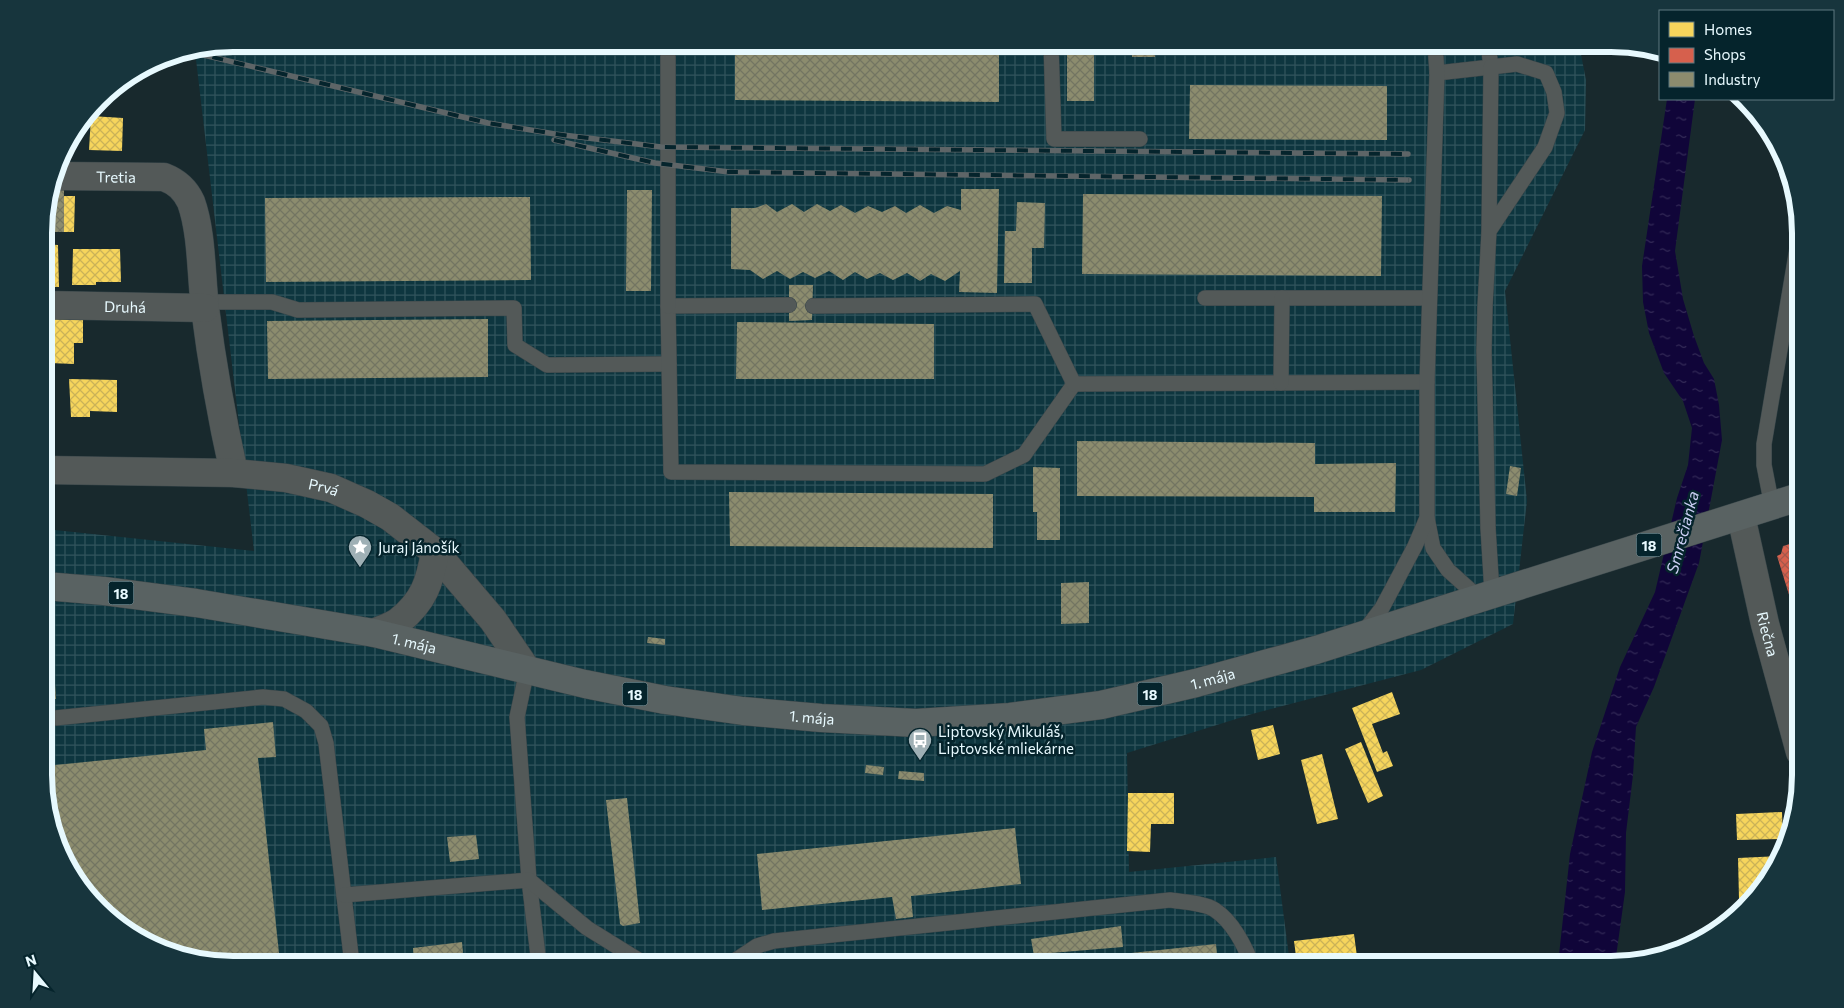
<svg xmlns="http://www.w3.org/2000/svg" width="1844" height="1008" font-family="Commissioner,sans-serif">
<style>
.industrial{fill:url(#industrial-grid)}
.water{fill:url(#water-ripples)}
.homes{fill:url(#homes-cross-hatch)}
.shops{fill:url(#shops-cross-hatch)}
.industry{fill:url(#industry-cross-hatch)}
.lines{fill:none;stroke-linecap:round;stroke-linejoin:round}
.service-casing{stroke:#374549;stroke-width:16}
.minor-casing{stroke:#374549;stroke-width:29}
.primary-casing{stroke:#374549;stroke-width:29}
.service{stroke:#535958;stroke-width:15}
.minor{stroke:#535958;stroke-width:28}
.primary{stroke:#596262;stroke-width:28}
.rail-casing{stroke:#5e6567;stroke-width:5.5}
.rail{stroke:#05242c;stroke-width:4;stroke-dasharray:11;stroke-linecap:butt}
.labels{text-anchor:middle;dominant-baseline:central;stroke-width:5;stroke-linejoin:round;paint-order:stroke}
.shield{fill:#05242c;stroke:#a3b9bf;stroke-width:1}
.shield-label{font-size:14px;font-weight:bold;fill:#e7f9fe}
.street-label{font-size:15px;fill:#e7f9fe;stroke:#05242c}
.poi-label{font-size:15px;fill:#e7f9fe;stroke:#05242c;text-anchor:start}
.water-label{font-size:16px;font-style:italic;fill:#cdd0f6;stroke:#05242c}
.rim{fill:none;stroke:#e7f9fe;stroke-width:6}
</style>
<defs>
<pattern id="industrial-grid" width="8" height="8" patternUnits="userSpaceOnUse" patternTransform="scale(1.25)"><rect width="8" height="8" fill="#0e363f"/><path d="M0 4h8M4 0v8" fill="none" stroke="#31545c"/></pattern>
<pattern id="water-ripples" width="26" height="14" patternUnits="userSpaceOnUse" patternTransform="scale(1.25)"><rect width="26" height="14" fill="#100539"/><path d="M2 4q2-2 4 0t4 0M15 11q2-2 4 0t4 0" fill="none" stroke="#332a57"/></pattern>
<pattern id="homes-cross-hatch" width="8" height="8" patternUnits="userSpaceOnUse" patternTransform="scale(1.25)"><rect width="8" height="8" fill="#f6d55c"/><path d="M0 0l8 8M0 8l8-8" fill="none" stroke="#cab258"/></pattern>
<pattern id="shops-cross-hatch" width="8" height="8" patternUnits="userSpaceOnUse" patternTransform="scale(1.25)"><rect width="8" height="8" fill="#d6604d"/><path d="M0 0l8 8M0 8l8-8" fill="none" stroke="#a3594d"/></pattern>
<pattern id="industry-cross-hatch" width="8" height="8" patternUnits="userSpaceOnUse" patternTransform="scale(1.25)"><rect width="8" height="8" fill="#8c8c6e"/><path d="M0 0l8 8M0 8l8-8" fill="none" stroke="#737562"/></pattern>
</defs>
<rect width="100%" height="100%" fill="#18292d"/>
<path class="industrial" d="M233 44H1579L1586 80 1585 130 1505 291 1527 501 1513 624 1421 670 1252 714 1127 753 1129 872 1276 857 1290 964H233L149 945 83 890 58 848 45 800V529L254 551 195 51Z"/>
<path class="water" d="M1667 99H1695L1675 251 1683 299 1694 336 1704 363 1714 379 1719 405 1722 440 1699 563 1654 687 1636 727 1633 775 1626 833 1625 892 1615 964H1558L1570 854 1592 752 1620 667 1655 592 1677 498 1688 465 1692 428 1683 401 1664 373 1649 333 1643 302 1642 266Z"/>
<g class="homes">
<path d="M91 116 123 118 122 151 89 150Z"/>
<path d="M64 196H75L74 232H64Z"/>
<path d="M44 244 58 245 59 287H44Z"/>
<path d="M73 249H120L121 282H96V285H72Z"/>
<path d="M50 318 83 319V343H74V364L49 363Z"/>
<path d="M69 379 117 380V412L90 411V417H71Z"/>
<path d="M1392 692 1400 714 1372 724 1383 753 1387 751 1393 766 1377 772 1352 708Z"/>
<path d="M1273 725 1280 754 1258 760 1251 730Z"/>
<path d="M1361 742 1383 796 1368 803 1345 749Z"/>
<path d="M1322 754 1338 819 1317 824 1301 760Z"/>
<path d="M1128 793H1174V824H1151L1150 852 1127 851Z"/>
<path d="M1782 812 1783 839 1737 840 1736 814Z"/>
<path d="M1781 856 1754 899H1739L1738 858Z"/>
<path d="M1354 934 1358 964H1297L1294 941Z"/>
</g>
<path class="shops" d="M1800 541V613L1795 614 1777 556 1781 554 1783 546Z"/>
<g class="industry">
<path d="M735 44H999V102L735 100Z"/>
<rect x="1067" y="44" width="27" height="57"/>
<path d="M1132 44H1156L1155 57H1132Z"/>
<rect x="1211" y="44" width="176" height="10"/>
<path d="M1190 85 1387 86V140L1189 139Z"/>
<path d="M961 189H999L997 293 959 292 960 271 945 281 931 274 920 281 907 273 893 280 880 273 867 279 855 272 843 280 829 271 815 278 803 272 790 279 777 271 763 279 750 270 731 269V208H755L766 204 777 212 792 204 804 212 817 204 830 211 841 205 855 213 868 206 882 212 895 206 906 213 920 205 934 213 947 206 961 210Z"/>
<path d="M52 190H64V232H53L54 209H47Z"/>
<path d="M627 190H652L651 291H626Z"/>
<path d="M1083 194 1382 196 1381 276 1082 274Z"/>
<path d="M530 197 531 280 266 282 265 198Z"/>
<path d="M1017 202 1045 203 1044 248H1032V283H1004L1005 231H1016Z"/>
<path d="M789 285H813L812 320 789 321Z"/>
<path d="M488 319V377L268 379 267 321Z"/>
<path d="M737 322 934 324V379H736Z"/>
<path d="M1077 441 1315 443V464L1396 463 1395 512H1314V497L1077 496Z"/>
<path d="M1510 466 1521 468 1517 496 1506 494Z"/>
<path d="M1033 467 1060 468V540H1037V512H1033Z"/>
<path d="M729 492 993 494V548L730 546Z"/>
<path d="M1089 582V623L1061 624V583Z"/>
<path d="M648 637 665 639V645L647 643Z"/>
<path d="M54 669 56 699H45V670Z"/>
<path d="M273 722 276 757 258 758 280 962 304 960V964H233L149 945 83 890 58 848 45 800V766L206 750 204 729Z"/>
<path d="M866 765 884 767 883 775 865 773Z"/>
<path d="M899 771 924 773V781L898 779Z"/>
<path d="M627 798 640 923 623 926 620 924 606 800Z"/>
<path d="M1015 828 1021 884 911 896 913 917 896 919 892 897 762 910 757 854Z"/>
<path d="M476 835 479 859 450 862 447 837Z"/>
<path d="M1121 926 1123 947 1039 954V956H1034L1031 939Z"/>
<path d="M462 942 464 964H414L413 948Z"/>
<path d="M1216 944 1218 964H1037V963Z"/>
</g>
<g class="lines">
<g class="service-casing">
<g id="service">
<path d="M1051 44 1054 139H1140"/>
<path d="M1437 73 1491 67 1488 44"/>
<path d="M1489 231 1545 147 1557 113 1554 92 1546 73 1517 64 1491 67 1489 231 1485 307 1484 351 1488 528 1492 593"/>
<path d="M1205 298H1429"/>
<path d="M204 302H272L298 310 514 308 515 345 547 365 669 364"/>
<path d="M789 305 668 306 671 472 985 474 1024 455 1074 384"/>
<path d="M668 306V44"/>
<path d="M813 306 1035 304 1074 384 1427 382"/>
<path d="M1281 383 1282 298"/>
<path d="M1772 506 1764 465V444L1799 237"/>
<path d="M1427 518 1433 548 1448 570 1479 598"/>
<path d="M1362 634 1382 608 1415 546 1427 518V382L1437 73 1435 44"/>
<path d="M527 670 517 717 529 880 539 964"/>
<path d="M45 719 263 697 284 699 306 711 321 726 326 743 352 964"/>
<path d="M344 895 529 880 587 928 645 964"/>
<path d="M730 964 757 946 774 941 1170 900C1183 902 1205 903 1215 910 1233 922 1244 945 1252 964"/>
</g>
</g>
<g class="minor-casing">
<g id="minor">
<path id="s1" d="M56 176 164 177C177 182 185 189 191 202 202 232 201 275 205 308 212 364 222 419 234 473"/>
<path id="s2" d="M44 305 205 308"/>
<path id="s3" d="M45 470 234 473 286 478 331 488 367 504 390 517 435 552 493 620 527 670"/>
<path id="s4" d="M1741 516 1765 624 1800 752"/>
<path d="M374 633C382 629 393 626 399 621 424 601 430 582 435 552"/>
</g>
</g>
<g class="primary-casing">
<g id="primary">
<path id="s5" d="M45 586 104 591 196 603 374 633 585 684 665 700 743 711 821 718 916 723 1010 717 1101 705 1196 683 1316 650 1799 497"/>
</g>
</g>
<use href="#service" class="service"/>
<use href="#minor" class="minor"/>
<use href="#primary" class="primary"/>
<g class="rail-casing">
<g id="rail">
<path d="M191 52 488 123 555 134 661 147 1408 154"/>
<path d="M554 140 655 163 729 172 1409 180"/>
</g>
</g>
<use href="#rail" class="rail"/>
</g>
<defs>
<g id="sight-pin" transform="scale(1.25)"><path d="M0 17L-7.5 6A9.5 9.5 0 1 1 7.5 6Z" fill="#9fb0b5" stroke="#05242c"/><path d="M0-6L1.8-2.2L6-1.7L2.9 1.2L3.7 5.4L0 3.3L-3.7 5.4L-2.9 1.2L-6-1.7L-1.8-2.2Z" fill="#fff"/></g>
<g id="bus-pin" transform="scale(1.25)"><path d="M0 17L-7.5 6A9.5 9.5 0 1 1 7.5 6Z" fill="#9fb0b5" stroke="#05242c"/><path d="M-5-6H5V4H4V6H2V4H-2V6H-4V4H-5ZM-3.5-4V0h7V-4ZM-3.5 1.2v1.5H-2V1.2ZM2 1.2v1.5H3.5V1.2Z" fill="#fff"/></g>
</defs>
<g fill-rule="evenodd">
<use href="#sight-pin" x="360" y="547"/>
<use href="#bus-pin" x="920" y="740"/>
</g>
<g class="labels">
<g class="shield">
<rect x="1636.5" y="533.5" width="25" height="23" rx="4"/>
<rect x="108.5" y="581.5" width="25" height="23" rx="4"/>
<rect x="622.5" y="682.5" width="25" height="23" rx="4"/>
<rect x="1137.5" y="682.5" width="25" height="23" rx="4"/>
</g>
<g class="shield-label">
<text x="1649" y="545">18</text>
<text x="121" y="593">18</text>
<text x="635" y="694">18</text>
<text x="1150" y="694">18</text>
</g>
<g class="street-label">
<text stroke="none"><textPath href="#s1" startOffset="60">Tretia</textPath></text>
<text stroke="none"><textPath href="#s2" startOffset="81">Druhá</textPath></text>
<text stroke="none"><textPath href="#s3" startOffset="280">Prvá</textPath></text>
<text stroke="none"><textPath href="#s4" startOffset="121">Riečna</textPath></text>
<text stroke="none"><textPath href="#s5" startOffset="374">1. mája</textPath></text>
<text stroke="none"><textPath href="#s5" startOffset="1184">1. mája</textPath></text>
<text stroke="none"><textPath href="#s5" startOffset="779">1. mája</textPath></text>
</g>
<g class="poi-label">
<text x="378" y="547">Juraj Jánošík</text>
<text x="938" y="731">Liptovský Mikuláš,<tspan x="938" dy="17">Liptovské mliekárne</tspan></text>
</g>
<g class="water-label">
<text transform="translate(1682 532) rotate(-75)">Smrečianka</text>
</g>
</g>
<path d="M0 0H1844V1008H0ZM233 52H1611A181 181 0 0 1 1792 233V775A181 181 0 0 1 1611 956H233A181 181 0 0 1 52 775V233A181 181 0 0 1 233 52Z" fill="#17353d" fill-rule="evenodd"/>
<path class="rim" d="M233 52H1611A181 181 0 0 1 1792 233V775A181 181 0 0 1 1611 956H233A181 181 0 0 1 52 775V233A181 181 0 0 1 233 52Z"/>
<rect x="1659" y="10" width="175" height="90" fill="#05242c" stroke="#5f7980"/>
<rect x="1669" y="22" width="25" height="15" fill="#f6d55c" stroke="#5f7980"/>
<text x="1704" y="35" font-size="15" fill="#e7f9fe">Homes</text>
<rect x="1669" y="48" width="25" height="15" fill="#d6604d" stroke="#5f7980"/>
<text x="1704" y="60" font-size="15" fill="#e7f9fe">Shops</text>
<rect x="1669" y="72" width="25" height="15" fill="#8c8c6e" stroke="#5f7980"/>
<text x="1704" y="85" font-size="15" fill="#e7f9fe">Industry</text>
<g transform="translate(35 973) rotate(342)" stroke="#05242c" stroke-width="4" paint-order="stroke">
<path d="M0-4L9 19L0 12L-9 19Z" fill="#e7f9fe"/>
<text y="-8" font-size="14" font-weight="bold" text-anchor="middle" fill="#e7f9fe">N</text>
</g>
</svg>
